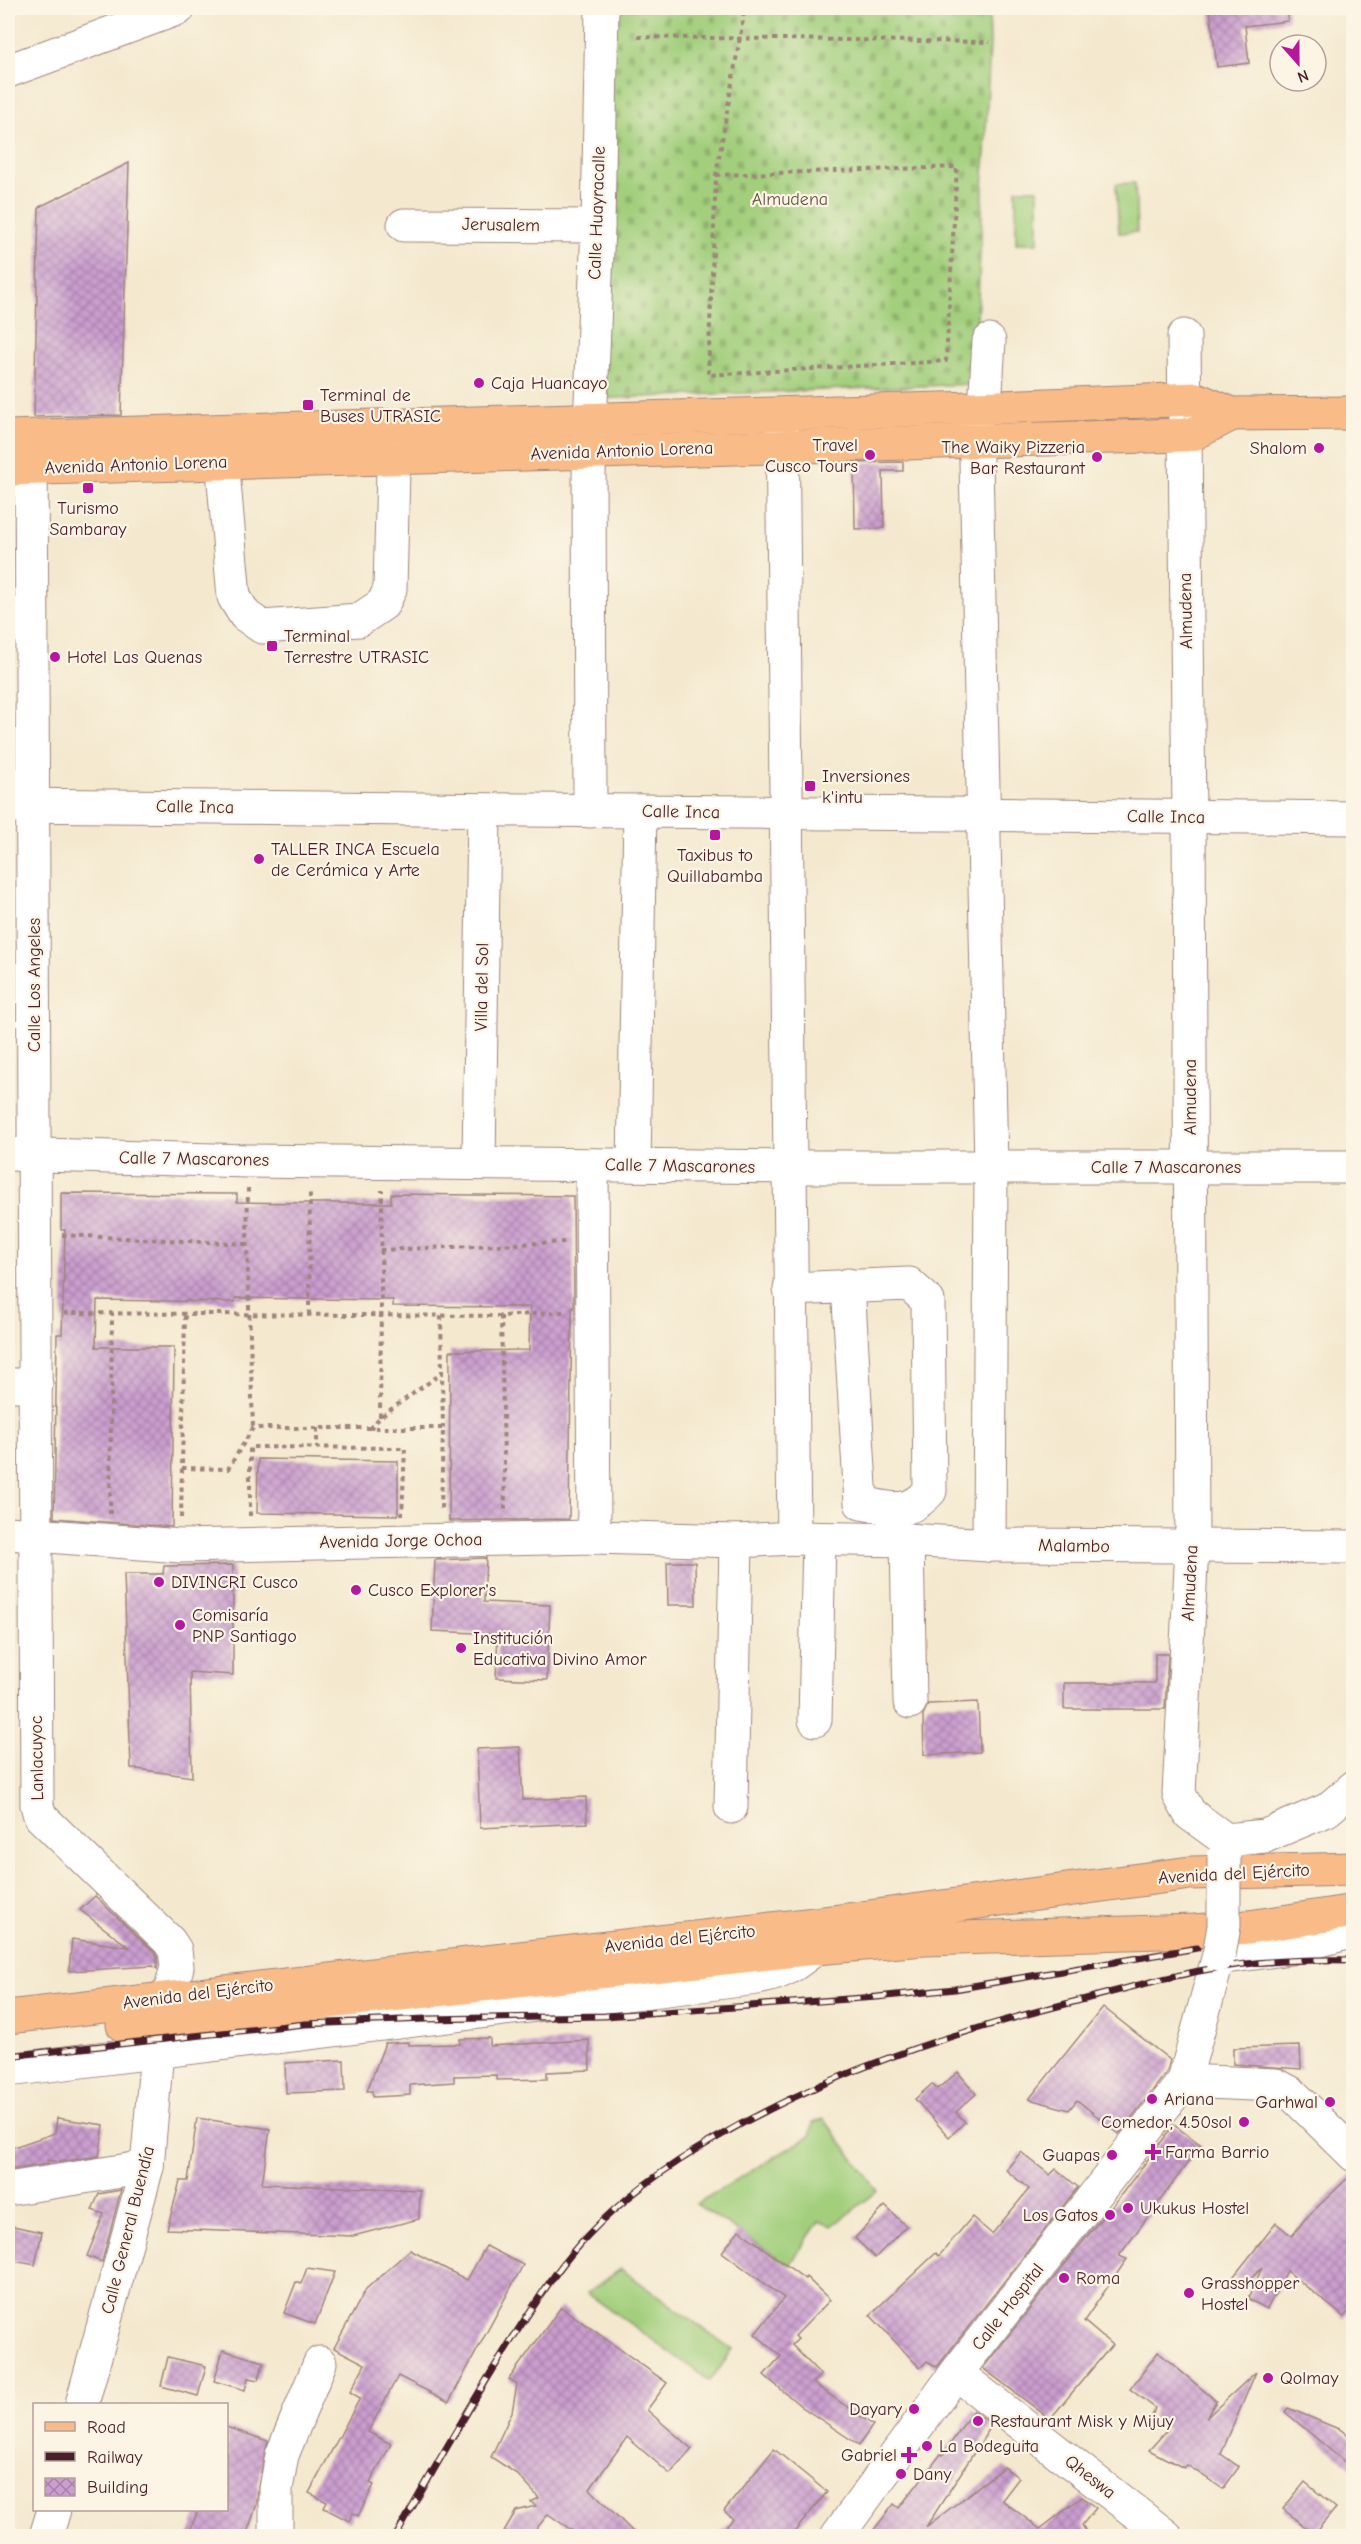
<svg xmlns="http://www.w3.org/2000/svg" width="1361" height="2544" font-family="'Comic Neue',sans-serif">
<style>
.grass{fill:#a3cf7d;stroke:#767754;stroke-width:1.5}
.cemetery{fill:url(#cemetery-stones);stroke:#767754;stroke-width:1.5}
.building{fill:url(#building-cross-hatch)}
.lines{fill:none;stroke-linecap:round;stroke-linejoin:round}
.minor-casing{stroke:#9f847d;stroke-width:35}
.major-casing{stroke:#9f847d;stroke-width:35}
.highway-casing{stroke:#9f847d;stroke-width:35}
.path{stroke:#9f847d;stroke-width:4;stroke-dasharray:4.5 4.5;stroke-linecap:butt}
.minor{stroke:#fff;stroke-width:33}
.major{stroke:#f9bc89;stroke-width:33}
.highway{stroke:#f9bc89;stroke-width:33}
.rail-casing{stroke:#4a1f2b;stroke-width:7}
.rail{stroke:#fcf5e5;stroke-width:4.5;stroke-dasharray:14;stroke-linecap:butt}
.minor-bridge-casing{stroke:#9f847d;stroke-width:35;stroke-linecap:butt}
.minor-bridge{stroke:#fff;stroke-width:33}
.poi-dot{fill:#b5179e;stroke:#fcf5e5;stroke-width:2}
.labels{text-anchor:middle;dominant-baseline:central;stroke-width:4.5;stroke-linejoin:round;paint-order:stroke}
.park-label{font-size:18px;fill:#655444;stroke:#fcf5e5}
.street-label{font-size:18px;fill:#4a1f2b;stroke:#fcf5e5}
.poi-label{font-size:18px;fill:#4a1f2b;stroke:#fcf5e5;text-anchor:start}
</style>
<defs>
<pattern id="cemetery-stones" width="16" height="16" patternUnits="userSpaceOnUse" patternTransform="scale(1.5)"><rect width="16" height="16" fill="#a3cf7d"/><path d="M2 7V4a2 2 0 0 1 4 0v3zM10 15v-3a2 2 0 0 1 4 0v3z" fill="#8eb16c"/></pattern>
<pattern id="building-cross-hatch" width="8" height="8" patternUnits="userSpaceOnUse" patternTransform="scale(1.5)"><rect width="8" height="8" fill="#ca9ecf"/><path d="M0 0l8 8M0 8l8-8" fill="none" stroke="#a680a8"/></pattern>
</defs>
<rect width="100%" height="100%" fill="#fcf5e5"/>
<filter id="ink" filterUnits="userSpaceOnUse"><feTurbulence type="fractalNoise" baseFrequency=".0167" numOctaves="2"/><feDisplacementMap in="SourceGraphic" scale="12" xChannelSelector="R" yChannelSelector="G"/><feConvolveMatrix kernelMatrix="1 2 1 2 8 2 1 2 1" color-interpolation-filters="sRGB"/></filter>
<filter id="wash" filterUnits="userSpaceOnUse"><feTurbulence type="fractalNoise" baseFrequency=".008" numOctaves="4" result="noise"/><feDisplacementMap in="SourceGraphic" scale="24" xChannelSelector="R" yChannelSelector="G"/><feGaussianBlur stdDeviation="1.35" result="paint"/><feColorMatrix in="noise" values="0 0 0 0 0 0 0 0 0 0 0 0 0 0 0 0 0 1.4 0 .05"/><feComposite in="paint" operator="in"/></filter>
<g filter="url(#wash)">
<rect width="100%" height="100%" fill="#f4e9cf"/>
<g class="grass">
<path d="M1135 183 1137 232 1119 233 1116 184Z"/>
<rect x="1016" y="189" width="22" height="54"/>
<path d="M824 2119 878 2191 832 2226 819 2221 790 2265 696 2204 810 2136 813 2123Z"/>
<path d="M621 2269 733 2350 710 2381 587 2293Z"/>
</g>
<path class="cemetery" d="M602 8H989L990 42 974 384 591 399Z"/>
<g id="blocks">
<g class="building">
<path d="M1224 8H1288V21L1245 26 1249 63 1217 67 1210 9Z"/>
<path d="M129 163 121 415 34 417 39 207Z"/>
<path d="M903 462V471H883L884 528 855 529 854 463Z"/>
<path d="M61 1193 237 1194V1202L306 1203H391V1194L573 1196 574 1308H572L569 1519 449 1521 450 1351 529 1350 530 1307 393 1306V1300L235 1298V1302L97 1300 96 1347H174L172 1527 54 1518 57 1334H62L65 1230H61Z"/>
<path d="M258 1459 398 1461V1515L257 1513Z"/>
<path d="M486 1558 484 1602 550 1605 547 1680 496 1678 498 1634 432 1631 435 1560Z"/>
<path d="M667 1562H695L696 1605H668Z"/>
<path d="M233 1565V1675L190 1672 192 1777 131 1768 124 1574H163L164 1566Z"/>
<path d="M1155 1654H1168L1165 1709H1064V1683H1155Z"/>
<path d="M978 1702 980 1752 924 1755 923 1715 928 1704Z"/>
<path d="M520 1747 523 1800 586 1797 587 1823 480 1828 477 1749Z"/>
<path d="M95 1896 155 1953 157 1957V1969L153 1966 69 1971 72 1939 129 1947 80 1910Z"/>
<path d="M1103 2007 1170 2060 1167 2072 1119 2134 1077 2100 1069 2110 1029 2099Z"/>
<path d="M490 2038V2046L589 2040 590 2070 547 2072V2079L496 2080V2075L454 2076V2082L410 2085V2095L373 2097 372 2091H367L385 2043 409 2042V2045L460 2044V2039Z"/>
<path d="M1300 2046 1301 2069 1233 2064V2048Z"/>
<path d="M344 2060 345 2091 286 2093 285 2063Z"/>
<path d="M958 2072 976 2094 956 2112 965 2122 949 2137 915 2099 932 2084 937 2089Z"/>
<path d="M57 2118 104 2125 99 2156 59 2162 47 2160 48 2164 9 2170 8 2149 55 2133Z"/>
<path d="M197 2118 270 2129 262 2184 420 2190 419 2219 353 2236 167 2229 180 2181H188Z"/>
<path d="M1174 2125 1201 2145 1119 2256 1127 2259 1084 2321 1112 2345 1050 2419 983 2368 1107 2211 1108 2212Z"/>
<path d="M1021 2152 1050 2175 1056 2169 1078 2187 937 2367 927 2361 920 2368 870 2315 936 2253 939 2256 972 2217 992 2234 1029 2189 1006 2170Z"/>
<path d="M1353 2173V2305L1344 2317 1287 2271 1267 2309 1248 2299 1262 2268 1244 2285 1234 2276 1276 2223 1292 2236 1305 2219Z"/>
<path d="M121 2190 102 2262 87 2256 104 2214 92 2210 99 2194Z"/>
<path d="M885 2206 906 2226 875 2258 855 2238Z"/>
<path d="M8 2225 42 2232 35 2265 8 2260Z"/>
<path d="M739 2230 805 2279 806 2277 830 2300 795 2336 798 2339 792 2345 821 2375 813 2383 873 2425 859 2445 802 2407 764 2375 781 2356 755 2334 784 2298 722 2252Z"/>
<path d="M486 2246 523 2265 449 2402 398 2376 368 2432 391 2444 370 2483 374 2485 358 2516 353 2513 349 2521 324 2508 327 2502 309 2493 360 2398 350 2392 365 2364 334 2348 366 2289 410 2250 467 2280Z"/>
<path d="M307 2268 335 2272 315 2324 284 2313 296 2282 301 2284Z"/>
<path d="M561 2307 667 2383 647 2410 692 2449 670 2474 627 2437 590 2489 637 2536H580L548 2514 531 2536H501L516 2511 536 2506 531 2502 539 2498 517 2474 491 2457 512 2412 517 2384 509 2379Z"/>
<path d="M223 2350 264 2362 258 2380 248 2378 245 2390 214 2381Z"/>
<path d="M1158 2352 1216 2401 1206 2418 1256 2372 1221 2454 1239 2467 1223 2489 1187 2465 1184 2468 1149 2450 1168 2429 1150 2422 1155 2408 1130 2389Z"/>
<path d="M168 2357 206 2366 198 2396 161 2386Z"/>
<path d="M1288 2408 1341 2430 1353 2440V2469L1285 2412Z"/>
<path d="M973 2410 992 2425 926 2527 1004 2467 1019 2478 1002 2500 1040 2529 1082 2497 1096 2508 1082 2525 1089 2536H869L894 2504 899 2508 941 2454 943 2455Z"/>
<path d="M226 2427 268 2441 258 2486 257 2504 246 2536H188L198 2510H226Z"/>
<path d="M774 2449 827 2492 791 2536H718L733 2519 724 2511Z"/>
<path d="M1305 2482 1336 2508 1314 2534 1283 2509Z"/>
</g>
</g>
</g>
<g filter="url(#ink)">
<use href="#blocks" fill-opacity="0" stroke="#9f847d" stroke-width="1.5"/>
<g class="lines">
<g class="minor-casing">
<g id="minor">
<path d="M8 71 179 8"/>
<path d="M404 225 598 226"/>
<path d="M1184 336 1189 817 1192 1548 1179 1794 1190 1814 1226 1840"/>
<path d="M985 407 989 341"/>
<path d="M975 413 991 1167 989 1545"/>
<path d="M782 418 794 1538"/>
<path d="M225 436 224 482 234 597 245 615 262 627 359 620 383 604 390 589 394 430"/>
<path d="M31 439 37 1805 40 1816 169 1941 175 1950 177 1967 158 2039 147 2167 82 2404"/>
<path d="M8 805 1354 818"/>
<path d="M590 811 589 452 598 226 602 8"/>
<path d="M8 1154 248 1161 790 1167H1354"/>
<path d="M479 1163 484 810"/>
<path d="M592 1165 594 1537"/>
<path d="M634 1165 640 811"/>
<path d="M790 1289 909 1284 928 1301 930 1491C906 1517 892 1508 861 1503L848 1285"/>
<path d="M8 1385H36"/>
<path d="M8 1533 181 1546 594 1537 736 1541 794 1538 907 1540 989 1545 1354 1547"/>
<path d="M907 1540 910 1702"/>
<path d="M815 1720 819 1540"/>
<path d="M731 1807 736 1541"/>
<path d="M1226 1840 1265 1836 1327 1810 1354 1787"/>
<path d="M1219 1958 1290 1948 1354 1931"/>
<path d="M8 2070 757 1978C781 1974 796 1965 815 1948"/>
<path d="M1184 2081 1276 2085 1291 2093 1354 2155"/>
<path d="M8 2189 147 2167"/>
<path d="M956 2373 1166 2536"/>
<path d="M46 2536 54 2510"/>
<path d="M276 2536V2489L282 2455 320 2363"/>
<path d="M837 2536 956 2373 1184 2081 1219 1955"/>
</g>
</g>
<g class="major-casing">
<g id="major">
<path d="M8 2017 841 1921 1190 1873 1354 1869"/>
<path d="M123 2025 815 1948 925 1939 1194 1931 1249 1927 1354 1911"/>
</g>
</g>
<g class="highway-casing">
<g id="highway">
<path d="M8 437 974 408 1196 399 1232 414 1354 413"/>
<path d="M8 469 1184 435 1193 434 1232 414"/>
</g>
</g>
<g class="path">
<path d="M638 37 990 42"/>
<path d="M716 175 957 167 946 361 708 375 716 175 745 8"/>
<path d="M248 1188 247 1244 253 1428"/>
<path d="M62 1235 247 1244"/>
<path d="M380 1250 566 1242"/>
<path d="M64 1313 501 1316 563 1312"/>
<path d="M309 1315 310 1190"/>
<path d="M441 1316 443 1428"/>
<path d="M501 1316 505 1511"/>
<path d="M380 1417 382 1190"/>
<path d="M317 1428V1448"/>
<path d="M370 1429 380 1417 442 1373"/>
<path d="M182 1468 228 1469 253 1428H443L441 1511"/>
<path d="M110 1514 112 1313"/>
<path d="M250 1516V1447L405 1448 402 1515"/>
<path d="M181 1518 185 1314"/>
</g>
<use href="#minor" class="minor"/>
<use href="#major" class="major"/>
<use href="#highway" class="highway"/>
<g class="rail-casing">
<g id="rail">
<path d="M8 2056 305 2024 426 2019 605 2016 877 1997 955 1989 1197 1948"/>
<path d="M396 2536C434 2469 472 2401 514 2336 537 2301 559 2265 588 2235 625 2196 669 2165 716 2138 829 2072 951 2033 1077 2001 1118 1991 1158 1979 1199 1971 1250 1961 1302 1959 1354 1960"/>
</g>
</g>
<use href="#rail" class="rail"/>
<g class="minor-bridge-casing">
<path id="minor-bridge" d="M1219 1955 1224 1926V1857"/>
</g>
<use href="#minor-bridge" class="minor-bridge"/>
</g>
</g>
<g class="poi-dot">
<circle cx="479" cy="383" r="6"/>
<rect x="302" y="399" width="12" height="12" rx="3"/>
<circle cx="1319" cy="448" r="6"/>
<circle cx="870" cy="455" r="6"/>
<circle cx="1097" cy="457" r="6"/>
<rect x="82" y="482" width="12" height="12" rx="3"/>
<rect x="266" y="640" width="12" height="12" rx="3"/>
<circle cx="55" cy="657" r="6"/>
<rect x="804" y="780" width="12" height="12" rx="3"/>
<rect x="709" y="829" width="12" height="12" rx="3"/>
<circle cx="259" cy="859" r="6"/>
<circle cx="159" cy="1582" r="6"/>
<circle cx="356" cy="1590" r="6"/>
<circle cx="180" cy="1625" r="6"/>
<circle cx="461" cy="1648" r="6"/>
<circle cx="1152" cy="2099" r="6"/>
<circle cx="1330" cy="2102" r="6"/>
<circle cx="1244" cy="2122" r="6"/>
<path d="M1150 2143h6v6h6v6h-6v6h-6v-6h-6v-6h6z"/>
<circle cx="1112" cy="2155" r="6"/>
<circle cx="1128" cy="2208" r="6"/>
<circle cx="1110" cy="2215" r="6"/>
<circle cx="1064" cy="2278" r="6"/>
<circle cx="1189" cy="2293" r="6"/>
<circle cx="1268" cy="2378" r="6"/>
<circle cx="914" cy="2409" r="6"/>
<circle cx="978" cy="2421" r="6"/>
<circle cx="927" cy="2446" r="6"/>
<path d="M906 2446h6v6h6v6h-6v6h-6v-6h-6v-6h6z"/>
<circle cx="901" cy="2474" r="6"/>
</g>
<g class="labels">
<g class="park-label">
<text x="790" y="199">Almudena</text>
</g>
<g class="street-label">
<text transform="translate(597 213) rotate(-88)">Calle Huayracalle</text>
<text transform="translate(501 225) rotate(1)">Jerusalem</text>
<text transform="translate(622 451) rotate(-2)">Avenida Antonio Lorena</text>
<text transform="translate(136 465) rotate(-2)">Avenida Antonio Lorena</text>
<text transform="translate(1186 611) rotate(-91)">Almudena</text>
<text transform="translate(195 807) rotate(1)">Calle Inca</text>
<text transform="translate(681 812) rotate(1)">Calle Inca</text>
<text transform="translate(1166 817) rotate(1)">Calle Inca</text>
<text transform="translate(34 985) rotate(-90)">Calle Los Angeles</text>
<text transform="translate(482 987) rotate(-89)">Villa del Sol</text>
<text transform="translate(1190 1097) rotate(-90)">Almudena</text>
<text transform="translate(194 1159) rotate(1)">Calle 7 Mascarones</text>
<text transform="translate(680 1166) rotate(1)">Calle 7 Mascarones</text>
<text x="1166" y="1167">Calle 7 Mascarones</text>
<text transform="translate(401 1541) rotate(-1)">Avenida Jorge Ochoa</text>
<text transform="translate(1074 1546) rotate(1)">Malambo</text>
<text transform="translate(1190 1583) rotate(-87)">Almudena</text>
<text transform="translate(37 1758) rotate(-91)">Lanlacuyoc</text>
<text transform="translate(1234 1874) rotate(-3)">Avenida del Ejército</text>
<text transform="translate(680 1939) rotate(-6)">Avenida del Ejército</text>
<text transform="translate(198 1994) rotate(-7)">Avenida del Ejército</text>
<text transform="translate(128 2230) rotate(-76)">Calle General Buendía</text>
<text transform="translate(1008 2307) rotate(-52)">Calle Hospital</text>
<text transform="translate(1090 2477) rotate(38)">Qheswa</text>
</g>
<g class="poi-label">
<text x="491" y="383">Caja Huancayo</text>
<text x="320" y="395">Terminal de<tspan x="320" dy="21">Buses UTRASIC</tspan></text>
<text x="858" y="445" text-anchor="end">Travel<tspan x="858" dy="21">Cusco Tours</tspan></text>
<text x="1085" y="447" text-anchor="end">The Waiky Pizzeria<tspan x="1085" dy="21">Bar Restaurant</tspan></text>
<text x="1307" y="448" text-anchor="end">Shalom</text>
<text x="88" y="508" text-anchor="middle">Turismo<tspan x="88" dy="21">Sambaray</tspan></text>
<text x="284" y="636">Terminal<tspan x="284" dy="21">Terrestre UTRASIC</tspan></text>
<text x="67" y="657">Hotel Las Quenas</text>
<text x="822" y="776">Inversiones<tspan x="822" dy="21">k'intu</tspan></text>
<text x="271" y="849">TALLER INCA Escuela<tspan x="271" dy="21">de Cerámica y Arte</tspan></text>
<text x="715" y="855" text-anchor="middle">Taxibus to<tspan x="715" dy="21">Quillabamba</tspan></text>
<text x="171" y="1582">DIVINCRI Cusco</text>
<text x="368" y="1590">Cusco Explorer's</text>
<text x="192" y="1615">Comisaría<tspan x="192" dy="21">PNP Santiago</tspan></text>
<text x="473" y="1638">Institución<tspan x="473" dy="21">Educativa Divino Amor</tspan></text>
<text x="1164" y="2099">Ariana</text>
<text x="1318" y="2102" text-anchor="end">Garhwal</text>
<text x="1232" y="2122" text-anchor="end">Comedor, 4.50sol</text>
<text x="1165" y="2152">Farma Barrio</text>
<text x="1100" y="2155" text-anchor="end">Guapas</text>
<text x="1140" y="2208">Ukukus Hostel</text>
<text x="1098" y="2215" text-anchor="end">Los Gatos</text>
<text x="1076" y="2278">Roma</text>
<text x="1201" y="2283">Grasshopper<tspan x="1201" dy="21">Hostel</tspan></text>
<text x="1280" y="2378">Qolmay</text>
<text x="902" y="2409" text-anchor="end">Dayary</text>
<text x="990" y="2421">Restaurant Misk y Mijuy</text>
<text x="939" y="2446">La Bodeguita</text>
<text x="897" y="2455" text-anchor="end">Gabriel</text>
<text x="913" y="2474">Dany</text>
</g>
</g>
<rect width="1361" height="2544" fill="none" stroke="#fcf5e5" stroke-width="30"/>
<rect x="33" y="2403" width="195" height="108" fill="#fcf5e5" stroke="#b59f9b" stroke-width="1.5"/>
<rect x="45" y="2422" width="30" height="9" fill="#f9bc89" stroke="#b59f9b" stroke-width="1.5"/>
<text x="87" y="2433" font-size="18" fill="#4a1f2b">Road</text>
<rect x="45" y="2452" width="30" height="9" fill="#4a1f2b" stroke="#b59f9b" stroke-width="1.5"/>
<text x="87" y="2463" font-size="18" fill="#4a1f2b">Railway</text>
<rect x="45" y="2478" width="30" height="18" fill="url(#building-cross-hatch)" stroke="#b59f9b" stroke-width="1.5"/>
<text x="87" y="2493" font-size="18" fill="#4a1f2b">Building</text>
<g transform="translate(1298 63) rotate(159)"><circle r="28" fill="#fcf5e5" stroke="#b59f9b" stroke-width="1.5"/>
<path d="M0-4.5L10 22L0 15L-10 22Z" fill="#b5179e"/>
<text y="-9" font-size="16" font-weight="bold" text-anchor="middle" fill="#4a1f2b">N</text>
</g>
</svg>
